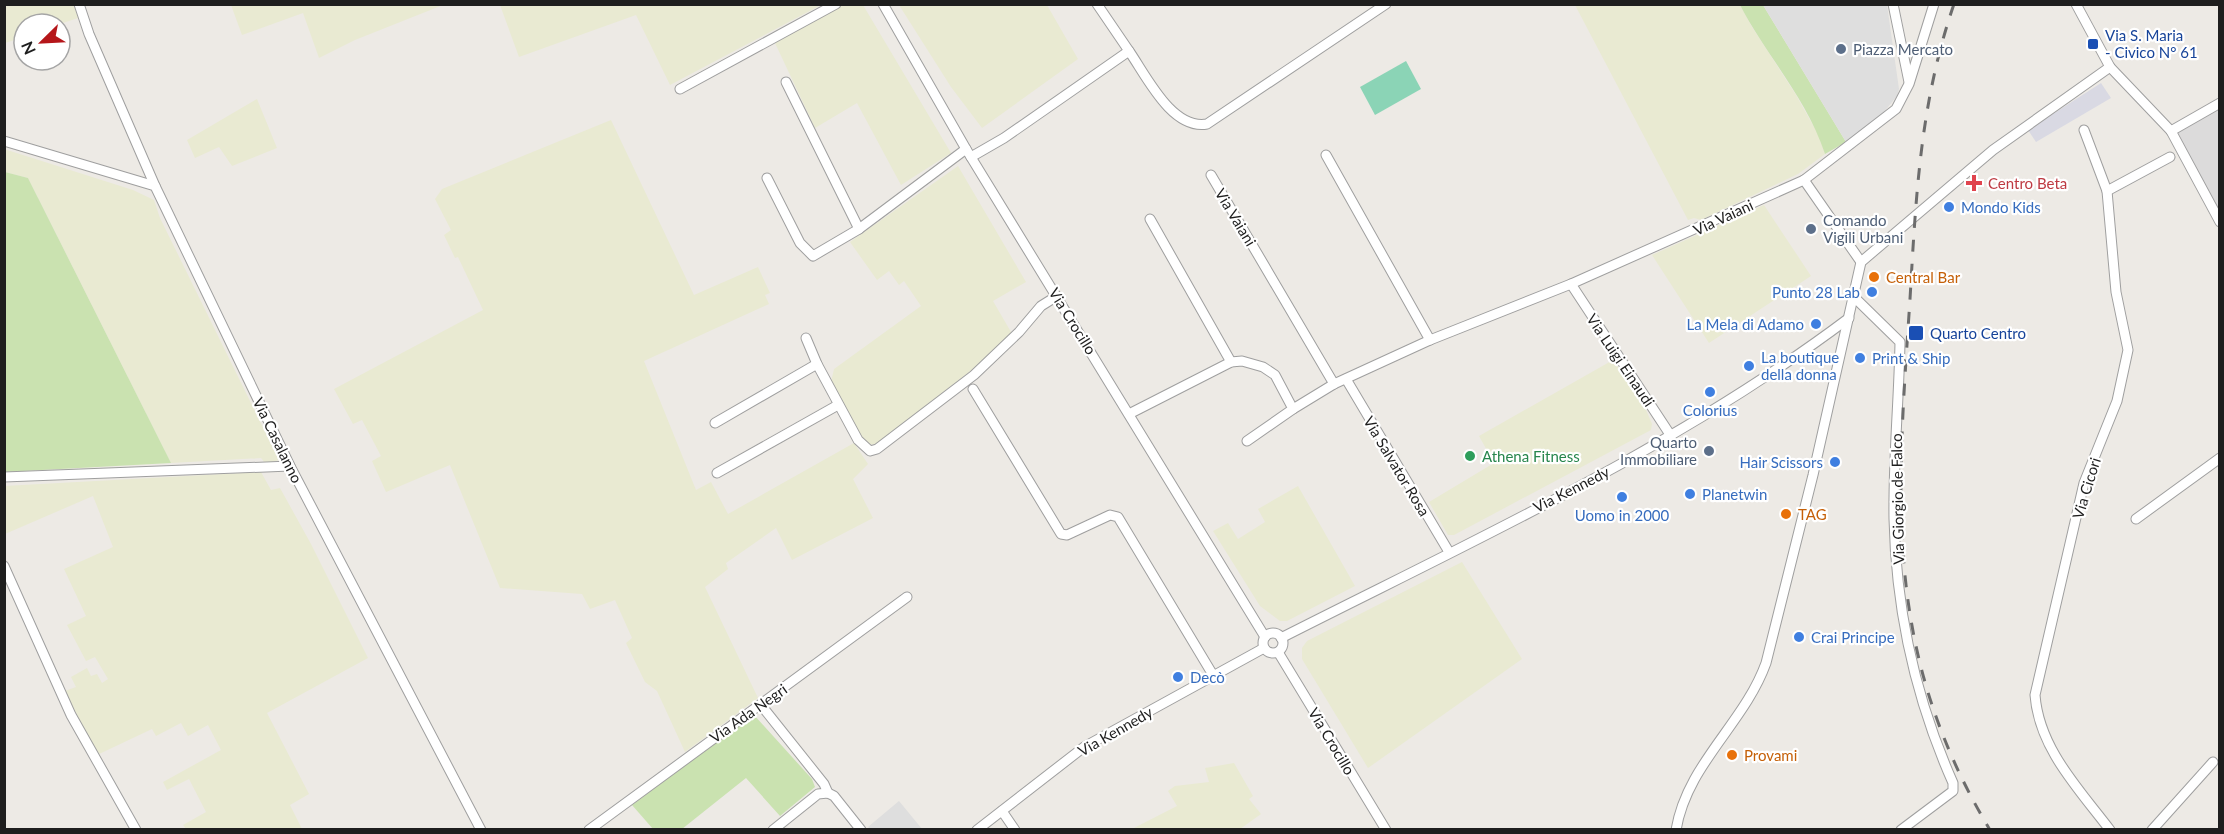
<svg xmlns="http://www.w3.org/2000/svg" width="2224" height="834" font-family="Lato,sans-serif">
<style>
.residential{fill:#dcdbdb}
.farmland{fill:#e9ead2}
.grass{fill:#cae2b0}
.pitch{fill:#8bd4b6}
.parking{fill:#dedede}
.plaza{fill:#d9d9e3}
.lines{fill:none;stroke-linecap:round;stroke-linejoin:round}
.minor-casing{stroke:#9f9f9f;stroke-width:11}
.minor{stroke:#fff;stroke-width:9}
.rail{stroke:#6c6c6c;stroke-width:3;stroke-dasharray:12 12;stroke-linecap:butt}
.transit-dot{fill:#1a4fb4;stroke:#fff;stroke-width:2}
.service-dot{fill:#5c6f8a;stroke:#fff;stroke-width:2}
.health-dot{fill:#e0444e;stroke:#fff;stroke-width:2}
.shop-dot{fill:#3f7fe0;stroke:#fff;stroke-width:2}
.food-dot{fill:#e8710a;stroke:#fff;stroke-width:2}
.leisure-dot{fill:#2e9e5b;stroke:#fff;stroke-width:2}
.labels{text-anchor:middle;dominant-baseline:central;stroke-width:4.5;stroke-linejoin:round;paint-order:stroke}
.transit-label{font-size:15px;fill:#164399;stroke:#fff;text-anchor:start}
.service-label{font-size:15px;fill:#4e5e75;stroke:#fff;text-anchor:start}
.health-label{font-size:15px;fill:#be3a42;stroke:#fff;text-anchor:start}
.shop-label{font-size:15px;fill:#366cbe;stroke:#fff;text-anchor:start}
.street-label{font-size:15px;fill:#1e1e1e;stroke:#fff}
.food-label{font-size:15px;fill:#c56008;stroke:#fff;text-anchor:start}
.leisure-label{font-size:15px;fill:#27864d;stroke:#fff;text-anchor:start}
</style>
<rect width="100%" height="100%" fill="#edeae5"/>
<path class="residential" d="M2219 107V218L2175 132Z"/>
<g class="farmland">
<path d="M845 4 863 5 951 153 901 185 857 103 815 128 775 43Z"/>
<path d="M4 5H74L78 18 60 24H24V37L5 43Z"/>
<path d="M231 5V4L443 5 355 40 319 58 303 13 242 35Z"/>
<path d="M500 5H821L670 85 636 15 519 57Z"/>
<path d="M899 5H1047L1078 59 982 128 951 87Z"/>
<path d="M1575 5H1740L1752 27 1796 95 1819 136 1825 154 1798 174 1701 220 1694 218 1688 220Z"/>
<path d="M257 99 277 148 232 166 219 147 195 158 187 140Z"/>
<path d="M611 120 694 295 758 267 770 293 765 295 769 304 644 361 696 490 711 482 728 514 854 443 868 464 853 479 873 518 792 560 776 528 726 563 728 569 705 587 758 698 685 752 657 691 645 682 626 643 632 638 615 600 590 609 582 594 500 588 450 465 386 492 372 461 381 456 362 420 353 424 334 389 483 310 458 257 455 258 444 235 451 230 435 199 442 189Z"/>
<path d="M4 149 133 190 154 200 160 218 279 460 266 464 261 458 171 463 28 178 5 172Z"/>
<path d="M958 166 1026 282 993 301 1011 332 1007 338 973 369 876 444 866 445 831 382 834 369 921 306 904 281 899 285 889 271 877 280 850 242Z"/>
<path d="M1764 205 1811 276 1709 343 1652 255Z"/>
<path d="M1613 360 1644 405 1652 424 1651 430 1454 535H1448L1429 502 1494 463 1479 436Z"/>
<path d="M261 472 271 490 280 488 311 544 368 658 267 713 309 794 290 805 302 829H186L183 825 206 812 189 779 167 790 163 782 221 750 208 725 188 736 181 723 156 736 152 729 97 755 65 691 76 687 71 677 87 668 91 676 97 674 102 683 108 679 95 657 86 661 67 625 86 616 64 569 113 547 93 496 5 534 4 486Z"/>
<path d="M1298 486 1355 586 1287 621H1280L1260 606 1213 531 1228 523 1238 539 1265 522 1258 509Z"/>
<path d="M1462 562 1522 659 1368 768 1302 659V648L1307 641Z"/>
<path d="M1234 763 1253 796 1249 799 1261 814 1240 829H1132L1177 806 1168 791 1175 786 1209 782 1205 768Z"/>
</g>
<g class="grass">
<path d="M1740 5H1763L1846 142 1825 154C1807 99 1766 55 1740 5Z"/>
<path d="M5 172 28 178 171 463 5 472Z"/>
<path d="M754 715 812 779 815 787 780 816 746 778 682 829H653L632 805Z"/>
</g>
<path class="pitch" d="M1406 61 1421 89 1375 115 1360 87Z"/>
<g class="parking">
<path d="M1763 5H1887L1899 89 1897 96 1883 113 1846 142Z"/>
<path d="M899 801 922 829H870L868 827Z"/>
</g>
<path class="plaza" d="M2101 83 2111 98 2036 142 2028 130Z"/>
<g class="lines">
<g class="minor-casing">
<g id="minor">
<path d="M79 4 89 34 155 186"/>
<path d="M883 4 966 149 1265 637"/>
<path d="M1097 4 1129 51"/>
<path d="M1893 4 1909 82"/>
<path d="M2076 4 2110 67 2171 131 2220 222"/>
<path d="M786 82 859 229"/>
<path d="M680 89 836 4"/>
<path d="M2084 130 2107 191 2116 292 2128 350 2117 401 2084 483 2035 695C2039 748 2078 788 2110 830"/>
<path d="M2171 131 2220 103"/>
<path d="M4 141 155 186 290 466 481 830"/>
<path d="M1326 155 1430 340"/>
<path d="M971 157 1004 138 1129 51C1147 77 1172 130 1207 124L1386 4"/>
<path d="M1211 175 1334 384"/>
<path d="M767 178 800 243 813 256 859 229 966 149"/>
<path d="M1804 180 1861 262"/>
<path d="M2107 191 2170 157"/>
<path d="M1150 219 1231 362"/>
<path d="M1571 284 1671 436"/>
<path d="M1854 297 1900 342C1899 401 1893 460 1894 519 1896 610 1916 700 1953 783V791L1901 830"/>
<path d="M806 338 817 364"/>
<path d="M1346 379 1449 552"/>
<path d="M973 389 1061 534 1067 535 1110 515 1118 517 1213 675"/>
<path d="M1293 409 1334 384 1430 340 1571 284 1804 180 1896 109 1909 84 1934 4"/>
<path d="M1129 414 1231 362 1242 361 1263 367 1275 375 1293 409 1247 441"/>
<path d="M715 423 817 364 858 440 870 451 877 449 974 375 1019 332 1041 306 1057 296"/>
<path d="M717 473 838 405"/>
<path d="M4 477 290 466"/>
<path d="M2136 519 2220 458"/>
<path d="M4 566 71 715 136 830"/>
<circle cx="1273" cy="643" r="10"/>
<path d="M1281 638C1474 540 1675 449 1849 318"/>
<path d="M1278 652 1386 830"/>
<path d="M761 705 824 784 828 793"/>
<path d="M1002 811 1015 830"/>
<path d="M589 830 907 597"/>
<path d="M773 830 818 794 828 793 834 796 861 830"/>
<path d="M977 830 1084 747 1264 648"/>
<path d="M1676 830C1687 764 1744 724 1766 663L1813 475 1861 262 1993 150 2110 67"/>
<path d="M2152 830 2213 762"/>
</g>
</g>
<use href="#minor" class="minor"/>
<path class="rail" d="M1954 4C1920 103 1916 196 1910 299 1897 498 1882 650 1990 830"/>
</g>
<g class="transit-dot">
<rect x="2087" y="38" width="12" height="12" rx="3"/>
<rect x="1908" y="325" width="16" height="16" rx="3"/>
</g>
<g class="service-dot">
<circle cx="1841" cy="49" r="6"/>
<circle cx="1811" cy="229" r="6"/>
<circle cx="1709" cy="451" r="6"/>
</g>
<path class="health-dot" d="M1971 174h6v6h6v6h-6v6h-6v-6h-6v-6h6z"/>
<g class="shop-dot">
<circle cx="1949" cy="207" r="6"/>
<circle cx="1872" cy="292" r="6"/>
<circle cx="1816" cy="324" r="6"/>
<circle cx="1860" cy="358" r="6"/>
<circle cx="1749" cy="366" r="6"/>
<circle cx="1710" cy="392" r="6"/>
<circle cx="1835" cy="462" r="6"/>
<circle cx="1690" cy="494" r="6"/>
<circle cx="1622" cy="497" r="6"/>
<circle cx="1799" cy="637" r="6"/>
<circle cx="1178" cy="677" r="6"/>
</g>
<g class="food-dot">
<circle cx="1874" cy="277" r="6"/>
<circle cx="1786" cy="514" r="6"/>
<circle cx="1732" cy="755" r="6"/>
</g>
<circle class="leisure-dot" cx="1470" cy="456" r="6"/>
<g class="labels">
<g class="transit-label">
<text x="2105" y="35">Via S. Maria<tspan x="2105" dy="17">- Civico N° 61</tspan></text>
<text x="1930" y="333">Quarto Centro</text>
</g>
<g class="service-label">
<text x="1853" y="49">Piazza Mercato</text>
<text x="1823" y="220">Comando<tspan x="1823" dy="17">Vigili Urbani</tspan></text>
<text x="1697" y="442" text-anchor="end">Quarto<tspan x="1697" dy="17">Immobiliare</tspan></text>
</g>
<g class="health-label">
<text x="1988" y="183">Centro Beta</text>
</g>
<g class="shop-label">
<text x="1961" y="207">Mondo Kids</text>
<text x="1860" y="292" text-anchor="end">Punto 28 Lab</text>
<text x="1804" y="324" text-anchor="end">La Mela di Adamo</text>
<text x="1761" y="357">La boutique<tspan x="1761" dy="17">della donna</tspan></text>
<text x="1872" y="358">Print &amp; Ship</text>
<text x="1710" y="410" text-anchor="middle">Colorius</text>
<text x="1823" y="462" text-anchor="end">Hair Scissors</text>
<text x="1702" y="494">Planetwin</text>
<text x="1622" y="515" text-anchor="middle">Uomo in 2000</text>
<text x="1811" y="637">Crai Principe</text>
<text x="1190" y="677">Decò</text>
</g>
<g class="street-label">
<text transform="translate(1236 217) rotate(59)">Via Vaiani</text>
<text transform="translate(1723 217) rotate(-25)">Via Vaiani</text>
<text transform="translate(1073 321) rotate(58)">Via Crocillo</text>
<text transform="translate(1621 360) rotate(56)">Via Luigi Einaudi</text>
<text transform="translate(278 440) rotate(64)">Via Casalanno</text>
<text transform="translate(1397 466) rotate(59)">Via Salvator Rosa</text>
<text transform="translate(2086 488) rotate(-73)">Via Cicori</text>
<text transform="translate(1571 489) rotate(-27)">Via Kennedy</text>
<text transform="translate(1897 499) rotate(-91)">Via Giorgio de Falco</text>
<text transform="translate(748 713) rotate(-35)">Via Ada Negri</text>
<text transform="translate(1115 731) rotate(-30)">Via Kennedy</text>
<text transform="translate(1332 741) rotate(59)">Via Crocillo</text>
</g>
<g class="food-label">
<text x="1886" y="277">Central Bar</text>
<text x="1798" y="514">TAG</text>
<text x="1744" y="755">Provami</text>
</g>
<g class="leisure-label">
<text x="1482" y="456">Athena Fitness</text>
</g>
</g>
<rect width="2224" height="834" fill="none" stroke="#1e1e1e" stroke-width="12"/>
<g transform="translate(42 42) rotate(246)"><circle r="28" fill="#ffffff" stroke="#a5a5a5" stroke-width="1.5"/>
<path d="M0-4.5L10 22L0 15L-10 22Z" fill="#b5161a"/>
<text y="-9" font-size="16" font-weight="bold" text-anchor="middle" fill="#1e1e1e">N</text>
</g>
</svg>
